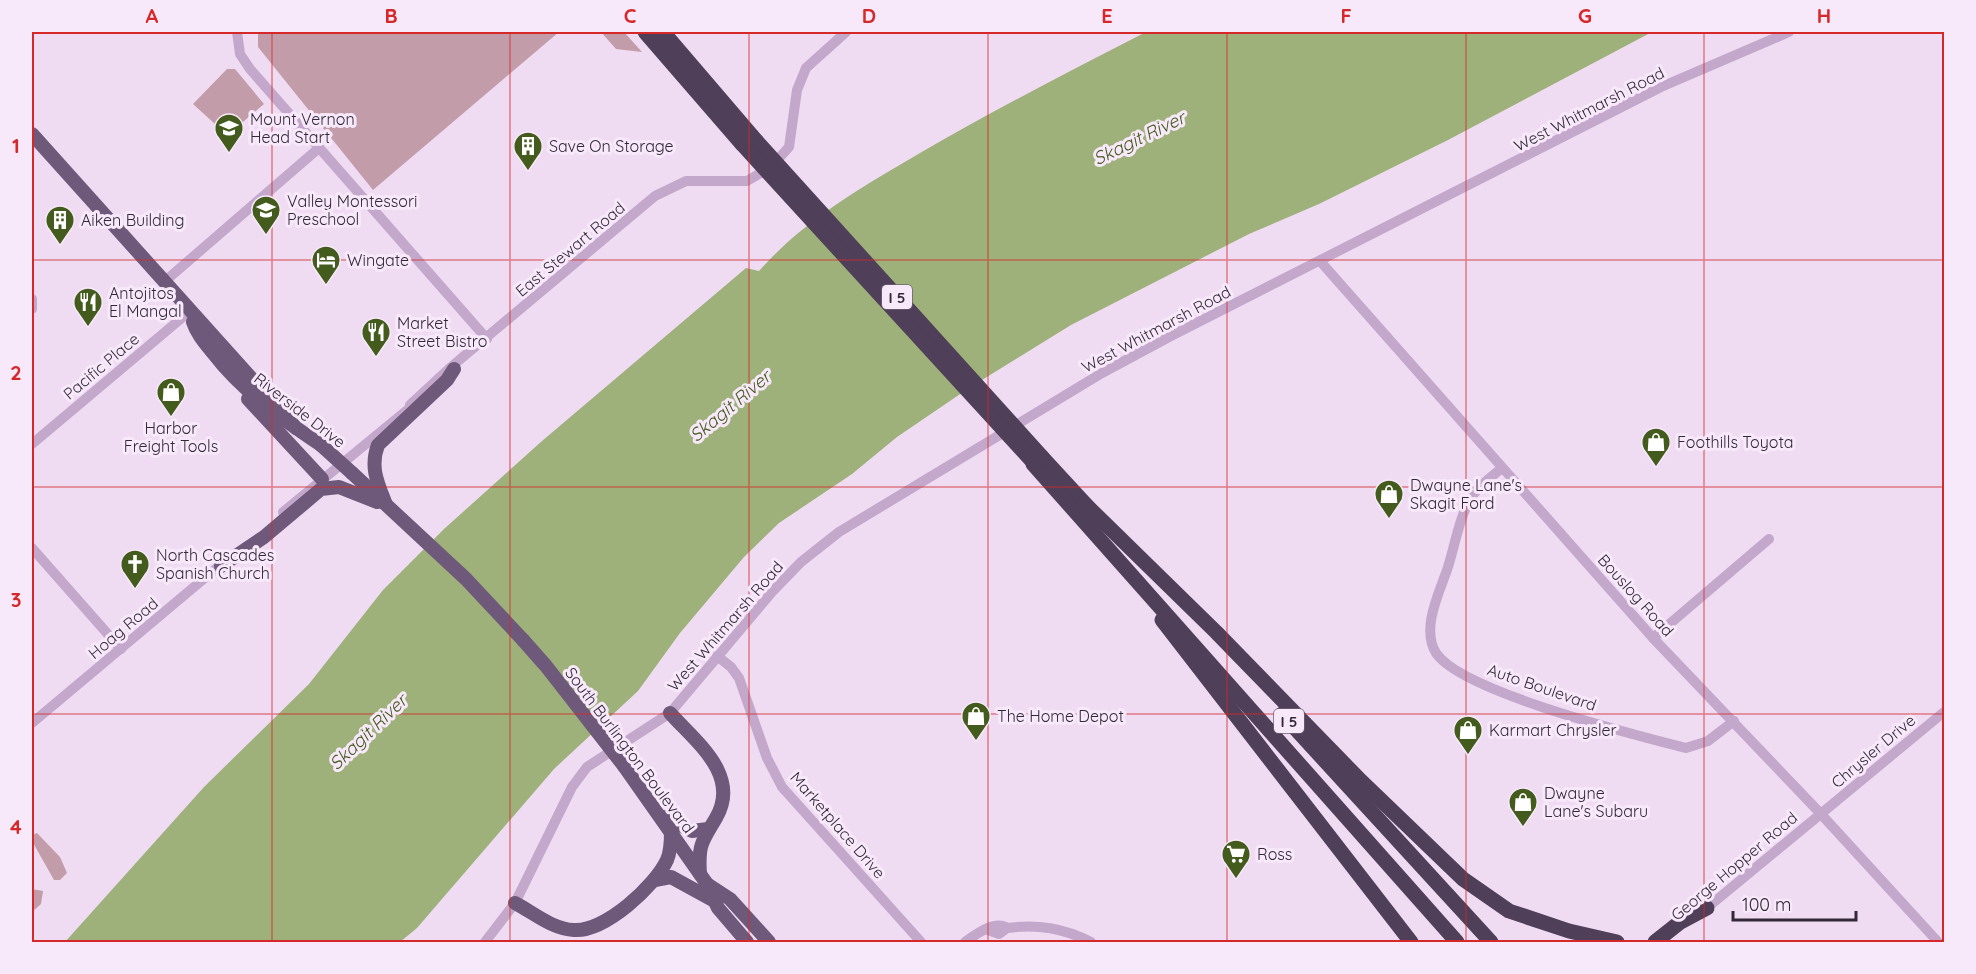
<svg xmlns="http://www.w3.org/2000/svg" width="1976" height="974" font-family="Quicksand,sans-serif">
<style>
.green{fill:#c39caa}
.water{fill:#9eb17a}
.lines{fill:none;stroke-linecap:round;stroke-linejoin:round}
.minor{stroke:#c3a8cb;stroke-width:10}
.major{stroke:#6f597a;stroke-width:14}
.highway{stroke:#4f3f59;stroke-width:15}
.major-bridge{stroke:#6f597a;stroke-width:14}
.highway-bridge{stroke:#4f3f59;stroke-width:15}
.grid{fill:none;stroke:#d62828;stroke-width:1.5;stroke-opacity:0.55}
.labels{text-anchor:middle;dominant-baseline:central;stroke-width:6;stroke-linejoin:round;paint-order:stroke}
.shield{fill:#f8e9fa;stroke:#6d6272;stroke-width:1.5}
.shield-label{font-size:15px;font-weight:bold;fill:#322838}
.street-label{font-size:16px;fill:#322838;stroke:#f8e9fa}
.poi-label{font-size:16px;fill:#322838;stroke:#f8e9fa;text-anchor:start}
.water-label{font-size:18px;font-style:italic;fill:#435b1c;stroke:#f8e9fa}
.neatline{fill:none;stroke:#d62828;stroke-width:2}
.grid-label{font-size:20px;text-anchor:middle;font-weight:bold;fill:#d62828}
</style>
<rect width="100%" height="100%" fill="#efdcf3"/>
<g class="green">
<path d="M258 32H559L373 190 258 47Z"/>
<path d="M601 32H624L642 52 616 49Z"/>
<path d="M227 69H235L264 104 223 139 216 125 193 104Z"/>
<path d="M37 833 60 857 67 873 60 880H54L32 841V835Z"/>
<path d="M32 889 43 891 41 904 32 912Z"/>
</g>
<path class="water" d="M1146 32H1652L1448 140 1319 204 1249 234 1071 325 969 388 897 437 852 474 779 523 744 557 680 633 638 691 554 769 417 928 400 942H65L204 787 309 684 383 590 444 529 542 441 746 268 759 271C804 220 862 187 920 153 994 110 1070 71 1146 32Z"/>
<g class="lines">
<g class="minor">
<path d="M237 32 240 54 250 69 487 339"/>
<path d="M1320 261 1653 638 1820 813 1938 942"/>
<path d="M164 282 319 148"/>
<path d="M32 299V309"/>
<path d="M410 405 451 367 655 196 686 181H747L771 167 789 147 797 90 806 68 846 32"/>
<path d="M32 444 190 311"/>
<path d="M1502 468C1491 477 1480 485 1472 496 1460 514 1454 549 1447 570 1439 593 1421 629 1436 653 1462 692 1636 735 1686 748L1708 741 1734 721"/>
<path d="M283 512 417 402"/>
<path d="M32 548 121 649"/>
<path d="M1653 638 1769 539"/>
<path d="M717 656 731 667 739 678 767 758 782 787 921 942"/>
<path d="M32 723 225 561"/>
<path d="M1702 912 1944 712"/>
<path d="M1007 928C1038 924 1063 928 1091 942"/>
<path d="M988 930 999 934 1007 928"/>
<path d="M485 942 515 903 572 787 587 767 670 713 772 592 801 562 839 532 1102 373 1169 337 1661 87 1789 32"/>
<path d="M965 942C976 934 995 920 1007 928"/>
</g>
<g class="major">
<path d="M32 134 296 428"/>
<path d="M193 322C197 334 205 343 213 353 243 392 281 418 321 445"/>
<path d="M248 399 322 479"/>
<path d="M352 473 466 579 523 640"/>
<path d="M385 502C377 482 370 466 378 445L447 380 454 369"/>
<path d="M221 566 264 537 321 489 339 487 377 502"/>
<path d="M670 713C696 742 741 775 716 818 702 842 698 844 700 874"/>
<path d="M624 766 707 884 718 908 747 942"/>
<path d="M663 817 692 831 708 829"/>
<path d="M655 880 671 877 713 900"/>
<path d="M707 884 730 899 769 942"/>
<path d="M515 903C534 913 552 929 574 930 605 932 655 886 667 860 671 851 671 841 671 832"/>
</g>
<g class="highway">
<path d="M645 32 742 144"/>
<path d="M663 32 752 136"/>
<path d="M1042 457 1089 508"/>
<path d="M1033 464 1457 942"/>
<path d="M1084 503 1216 632 1361 781 1463 879 1509 911 1569 931 1617 942"/>
<path d="M1162 620 1411 942"/>
<path d="M1282 714 1491 942"/>
<path d="M1655 942 1679 923 1707 908"/>
</g>
<g class="major-bridge">
<path d="M321 445 352 473"/>
<path d="M523 640 546 666 624 766"/>
</g>
<g class="highway-bridge">
<path d="M752 136 1042 457"/>
<path d="M742 144 1032 461"/>
</g>
</g>
<path class="grid" d="M272 32V942M510 32V942M749 32V942M988 32V942M1227 32V942M1466 32V942M1704 32V942M32 260H1944M32 487H1944M32 714H1944"/>
<defs>
<g id="school-pin" transform="scale(1.5)"><path d="M0 17L-7.5 6A9.5 9.5 0 1 1 7.5 6Z" fill="#435b1c" stroke="#f8e9fa"/><path d="M0-5L7-2L0 1L-7-2ZM-4 1L0 2.5L4 1V4Q0 6-4 4Z" fill="#fff"/></g>
<g id="building-pin" transform="scale(1.5)"><path d="M0 17L-7.5 6A9.5 9.5 0 1 1 7.5 6Z" fill="#435b1c" stroke="#f8e9fa"/><path d="M-4-6H4V6H1V3H-1V6H-4ZM-2.5-4.3h1.7v1.8h-1.7ZM.8-4.3h1.7v1.8H.8ZM-2.5-1h1.7V.8h-1.7ZM.8-1h1.7V.8H.8Z" fill="#fff"/></g>
<g id="hotel-pin" transform="scale(1.5)"><path d="M0 17L-7.5 6A9.5 9.5 0 1 1 7.5 6Z" fill="#435b1c" stroke="#f8e9fa"/><path d="M-6-4.5h1.5V1H6V5H4.5V3h-9V5H-6ZM-4 0a1.8 1.8 0 1 1 3.6 0ZM.5 0V-2.5h3Q6-2.5 6 0Z" fill="#fff"/></g>
<g id="restaurant-pin" transform="scale(1.5)"><path d="M0 17L-7.5 6A9.5 9.5 0 1 1 7.5 6Z" fill="#435b1c" stroke="#f8e9fa"/><path d="M-5-6h1v4h1v-4h1v4h1v-4h1v5L-1.5 .5V6h-2V.5L-5-1ZM5-6V6H3V1.5H1.5Q1.5-4 5-6Z" fill="#fff"/></g>
<g id="shop-pin" transform="scale(1.5)"><path d="M0 17L-7.5 6A9.5 9.5 0 1 1 7.5 6Z" fill="#435b1c" stroke="#f8e9fa"/><path d="M-5-2.5h2.3a2.7 3.5 0 0 1 5.4 0H5L5.5 6h-11ZM-1.5-2.5h3a1.5 2.3 0 0 0-3 0Z" fill="#fff"/></g>
<g id="church-pin" transform="scale(1.5)"><path d="M0 17L-7.5 6A9.5 9.5 0 1 1 7.5 6Z" fill="#435b1c" stroke="#f8e9fa"/><path d="M-1.2-6h2.4v3.5h3.3v2.4h-3.3V6h-2.4V-.1h-3.3v-2.4h3.3Z" fill="#fff"/></g>
<g id="supermarket-pin" transform="scale(1.5)"><path d="M0 17L-7.5 6A9.5 9.5 0 1 1 7.5 6Z" fill="#435b1c" stroke="#f8e9fa"/><path d="M-6-5.5h2.5l.6 2H6L4.5 2H-2.5L-4.4-4H-6ZM-1.5 3.2a1.3 1.3 0 1 0 .1 0ZM3 3.2a1.3 1.3 0 1 0 .1 0Z" fill="#fff"/></g>
</defs>
<g fill-rule="evenodd">
<use href="#school-pin" x="229" y="128"/>
<use href="#building-pin" x="528" y="146"/>
<use href="#school-pin" x="266" y="210"/>
<use href="#building-pin" x="60" y="220"/>
<use href="#hotel-pin" x="326" y="260"/>
<use href="#restaurant-pin" x="88" y="302"/>
<use href="#restaurant-pin" x="376" y="332"/>
<use href="#shop-pin" x="171" y="392"/>
<use href="#shop-pin" x="1656" y="442"/>
<use href="#shop-pin" x="1389" y="494"/>
<use href="#church-pin" x="135" y="564"/>
<use href="#shop-pin" x="976" y="716"/>
<use href="#shop-pin" x="1468" y="730"/>
<use href="#shop-pin" x="1523" y="802"/>
<use href="#supermarket-pin" x="1236" y="854"/>
</g>
<g class="labels">
<g class="shield">
<rect x="882" y="285" width="30" height="24" rx="4.5"/>
<rect x="1274" y="709" width="30" height="24" rx="4.5"/>
</g>
<g class="shield-label">
<text x="897" y="297">I 5</text>
<text x="1289" y="721">I 5</text>
</g>
<g class="street-label">
<text transform="translate(1589 109) rotate(-27)">West Whitmarsh Road</text>
<text transform="translate(570 249) rotate(-40)">East Stewart Road</text>
<text transform="translate(1156 329) rotate(-28)">West Whitmarsh Road</text>
<text transform="translate(101 366) rotate(-40)">Pacific Place</text>
<text transform="translate(300 410) rotate(38)">Riverside Drive</text>
<text transform="translate(1636 595) rotate(48)">Bouslog Road</text>
<text transform="translate(725 626) rotate(-49)">West Whitmarsh Road</text>
<text transform="translate(123 628) rotate(-40)">Hoag Road</text>
<text transform="translate(1542 687) rotate(19)">Auto Boulevard</text>
<text transform="translate(630 750) rotate(53)">South Burlington Boulevard</text>
<text transform="translate(1873 751) rotate(-40)">Chrysler Drive</text>
<text transform="translate(838 825) rotate(49)">Marketplace Drive</text>
<text transform="translate(1734 866) rotate(-40)">George Hopper Road</text>
</g>
<g class="poi-label">
<text x="250" y="119">Mount Vernon<tspan x="250" dy="18">Head Start</tspan></text>
<text x="549" y="146">Save On Storage</text>
<text x="287" y="201">Valley Montessori<tspan x="287" dy="18">Preschool</tspan></text>
<text x="81" y="220">Aiken Building</text>
<text x="347" y="260">Wingate</text>
<text x="109" y="293">Antojitos<tspan x="109" dy="18">El Mangal</tspan></text>
<text x="397" y="323">Market<tspan x="397" dy="18">Street Bistro</tspan></text>
<text x="171" y="428" text-anchor="middle">Harbor<tspan x="171" dy="18">Freight Tools</tspan></text>
<text x="1677" y="442">Foothills Toyota</text>
<text x="1410" y="485">Dwayne Lane's<tspan x="1410" dy="18">Skagit Ford</tspan></text>
<text x="156" y="555">North Cascades<tspan x="156" dy="18">Spanish Church</tspan></text>
<text x="997" y="716">The Home Depot</text>
<text x="1489" y="730">Karmart Chrysler</text>
<text x="1544" y="793">Dwayne<tspan x="1544" dy="18">Lane's Subaru</tspan></text>
<text x="1257" y="854">Ross</text>
</g>
<g class="water-label">
<text transform="translate(1139 138) rotate(-26)">Skagit River</text>
<text transform="translate(730 406) rotate(-40)">Skagit River</text>
<text transform="translate(368 732) rotate(-44)">Skagit River</text>
</g>
</g>
<rect width="1976" height="974" fill="none" stroke="#f8e9fa" stroke-width="66"/>
<path d="M1733 911v9h123v-9" fill="none" stroke="#322838" stroke-width="3"/>
<text x="1742" y="911" font-size="18" fill="#322838" stroke="#f8e9fa" stroke-width="4.5" paint-order="stroke">100 m</text>
<rect x="33" y="33" width="1910" height="908" class="neatline"/>
<g class="grid-label">
<text x="152" y="23">A</text>
<text x="391" y="23">B</text>
<text x="630" y="23">C</text>
<text x="869" y="23">D</text>
<text x="1107" y="23">E</text>
<text x="1346" y="23">F</text>
<text x="1585" y="23">G</text>
<text x="1824" y="23">H</text>
<text x="16" y="153">1</text>
<text x="16" y="380">2</text>
<text x="16" y="607">3</text>
<text x="16" y="834">4</text>
</g>
</svg>
